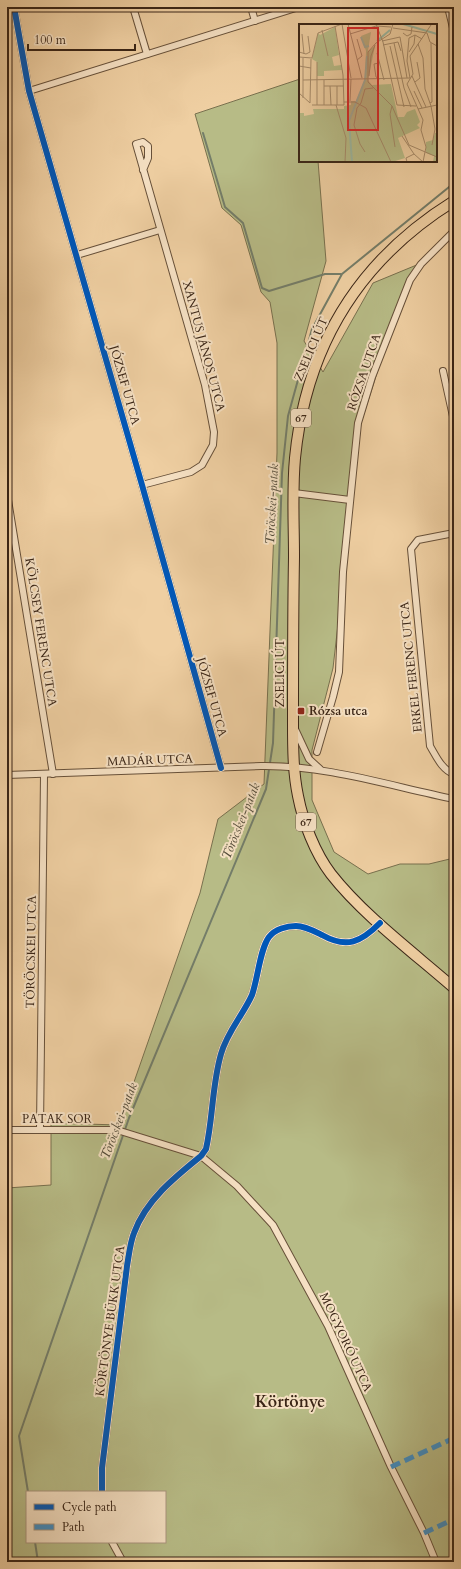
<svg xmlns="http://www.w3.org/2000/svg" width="461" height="1569" font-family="Cardo,serif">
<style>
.green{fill:#b7bb86;stroke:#78704e;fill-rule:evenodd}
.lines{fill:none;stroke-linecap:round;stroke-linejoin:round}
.stream{stroke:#747d69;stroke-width:2}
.street-casing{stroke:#675039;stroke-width:8}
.primary-casing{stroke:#3a2516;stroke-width:12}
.street{stroke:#f5e0c3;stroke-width:6}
.primary{stroke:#efcfa2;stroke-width:10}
.quiet{stroke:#3e8fc8;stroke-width:5;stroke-dasharray:10 5;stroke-linecap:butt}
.cycleway-casing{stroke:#f5e0c3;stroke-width:8}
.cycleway{stroke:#0057b8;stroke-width:6}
.poi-dot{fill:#8f2418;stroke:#f5e0c3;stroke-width:1.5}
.labels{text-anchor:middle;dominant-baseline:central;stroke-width:4;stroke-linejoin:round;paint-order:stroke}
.shield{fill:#f5e0c3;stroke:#725d4a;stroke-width:1}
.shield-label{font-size:11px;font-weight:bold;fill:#3a2516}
.street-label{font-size:12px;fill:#3a2516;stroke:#f5e0c3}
.poi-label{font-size:12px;font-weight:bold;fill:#3a2516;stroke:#f5e0c3;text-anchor:start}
.water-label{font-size:13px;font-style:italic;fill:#524a38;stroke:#f5e0c3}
.district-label{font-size:16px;font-weight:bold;fill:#3a2516;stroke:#f5e0c3}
.inset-river{fill:none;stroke:#9bb7a0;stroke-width:2}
.inset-road{fill:none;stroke:#a78b6a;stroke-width:1}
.view{fill:#d62828;fill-opacity:0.15;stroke:#d62828;stroke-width:2}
.inset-edge{fill:none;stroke:#3a2516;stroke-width:2}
</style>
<rect width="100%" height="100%" fill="#efcfa2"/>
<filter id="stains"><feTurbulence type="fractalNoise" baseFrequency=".005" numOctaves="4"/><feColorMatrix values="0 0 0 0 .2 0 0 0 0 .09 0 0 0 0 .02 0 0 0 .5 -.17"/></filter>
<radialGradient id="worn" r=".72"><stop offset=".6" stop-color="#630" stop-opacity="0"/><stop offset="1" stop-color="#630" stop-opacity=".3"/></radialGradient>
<path class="green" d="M300 79V161H318L326 261 304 341 323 372 373 283 419 264 384 351 361 423 333 668 312 750V800L334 852 368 874 400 864H429L454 858V1562H7V1188L51 1185V1123L119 1125 200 893 218 819 264 784 277 453V343L270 302 261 292 241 225 222 208 195 114ZM27 1492H165V1542H27Z"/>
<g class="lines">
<g class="stream">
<path d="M203 133 225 207 243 223 262 288 269 291 325 274H341"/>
<path d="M28 1492 19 1436 129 1118 266 789 273 743 282 473 288 416 312 329 342 274 454 183"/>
<path d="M35 1542 38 1562"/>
</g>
<g class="street-casing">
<g id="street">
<path d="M14 7 29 91 142 485 221 768"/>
<path d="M133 7 147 54"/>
<path d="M251 7 255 21"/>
<path d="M448 7 454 32"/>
<path d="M29 91 299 7"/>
<path d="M77 255 160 230"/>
<path d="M443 371 454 421"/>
<path d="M142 485 191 472 202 465 213 445 214 432 205 385 136 144 143 142 148 146V158L143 170"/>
<path d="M294 493 350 500"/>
<path d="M7 494 53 774"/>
<path d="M454 533 418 540 411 549 430 746C436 756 442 770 454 774"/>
<path d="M295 729 309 759 320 769"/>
<path d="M317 752 333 697 339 672 343 572 358 423 372 377 410 280 421 264 454 231"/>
<path d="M7 775 261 766C326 765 390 786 454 799"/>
<path d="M40 1129 44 775"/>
<path d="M7 1130H117L201 1156 237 1186 273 1225 328 1326 391 1467 424 1533 436 1562"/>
<path d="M102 1492V1468L127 1266C129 1255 130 1243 134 1233 146 1200 175 1177 201 1156L206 1149C213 1118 212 1085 221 1054 227 1032 243 1015 252 995 258 978 260 949 269 937 275 929 287 926 296 926 305 926 314 931 322 935 347 949 361 942 380 923"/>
<path d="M112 1542 123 1562"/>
</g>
</g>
<g class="primary-casing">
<path id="primary" d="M454 201C359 260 306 346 295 458 292 490 294 524 294 557 293 612 293 668 293 723 293 747 293 772 298 796 303 822 315 853 331 874 363 915 414 953 454 988"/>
</g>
<use href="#street" class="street"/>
<use href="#primary" class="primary"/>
<g class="quiet">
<path d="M391 1467 454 1438"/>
<path d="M424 1533 454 1519"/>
</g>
<g class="cycleway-casing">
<g id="cycleway">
<path d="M14 7 29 91 142 485 221 768"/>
<path d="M102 1492V1468L127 1266C129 1255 130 1243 134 1233 146 1200 175 1177 201 1156L206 1149C213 1118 212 1085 221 1054 227 1032 243 1015 252 995 258 978 260 949 269 937 275 929 287 926 296 926 305 926 314 931 322 935 347 949 361 942 380 923"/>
</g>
</g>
<use href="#cycleway" class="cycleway"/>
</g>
<rect class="poi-dot" x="297" y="707" width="8" height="8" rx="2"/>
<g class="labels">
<g class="shield">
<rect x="291" y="409" width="20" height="18" rx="3"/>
<rect x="296" y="813" width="20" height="18" rx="3"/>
</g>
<g class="shield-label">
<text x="301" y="418">67</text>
<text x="306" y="822">67</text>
</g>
<g class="street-label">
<text transform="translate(204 346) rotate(75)">XANTUS JÁNOS UTCA</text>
<text transform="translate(311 349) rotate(-67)">ZSELICI ÚT</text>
<text transform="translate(364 372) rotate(-71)">RÓZSA UTCA</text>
<text transform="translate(125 385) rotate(74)">JÓZSEF UTCA</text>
<text transform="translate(41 632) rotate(81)">KÖLCSEY FERENC UTCA</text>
<text transform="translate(411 667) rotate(-96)">ERKEL FERENC UTCA</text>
<text transform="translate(280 673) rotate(-90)">ZSELICI ÚT</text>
<text transform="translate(212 697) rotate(74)">JÓZSEF UTCA</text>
<text transform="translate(150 760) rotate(-2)">MADÁR UTCA</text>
<text transform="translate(31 952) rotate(-89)">TÖRÖCSKEI UTCA</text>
<text x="57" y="1119">PATAK SOR</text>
<text transform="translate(110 1321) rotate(-82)">KÖRTÖNYE BÜKK UTCA</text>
<text transform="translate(346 1342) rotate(65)">MOGYORÓ UTCA</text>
</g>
<g class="poi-label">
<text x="309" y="711">Rózsa utca</text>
</g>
<g class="water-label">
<text transform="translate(272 504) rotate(-87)">Töröcskei-patak</text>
<text transform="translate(241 821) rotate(-68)">Töröcskei-patak</text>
<text transform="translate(119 1121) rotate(-69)">Töröcskei-patak</text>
</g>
<g class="district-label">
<text x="290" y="1402">Körtönye</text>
</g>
</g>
<g transform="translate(299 24)">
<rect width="138" height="138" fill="#efcfa2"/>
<path d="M36 3 40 31 33 33 35 42 42 41 43 46 25 47V52H18V38L13 35 19 9 21 11ZM72 8 69 27 76 22 69 56 73 61 92 60 99 93H105L108 88 116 85 121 98 118 101 121 104 99 114 106 134 93 138H0V89H5V92L15 90 14 85H45V82L52 81V77H57L66 55 67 27 62 12ZM136 109H138V138H134L135 132 127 129V118L134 116Z" fill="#b7bb86"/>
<path class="inset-river" d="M104 0 138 10M62 13 66 23 70 22M78 17 91 6M53 138 50 97 66 56 68 32"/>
<path class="inset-road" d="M43 0 52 54M49 0 63 54M77 0 84 18 98 81 117 82M94 0 91 10 77 19 69 28V58L93 82 110 121 138 133M94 4 128 9M23 6 29 32M104 9 108 12 112 10 113 3M128 9 131 18 138 22M3 10 5 30M51 10 77 2 92 3M101 13 108 54M110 14 108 37 111 54M110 14 116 11 123 15M83 17 101 13M95 19 105 64 112 83M119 20 124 34 126 65 132 82 136 105 133 121M84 21 99 18 102 27M91 22 105 83M0 28 7 30 11 28 9 12M110 28 115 20 116 11M78 29 85 56M0 33 13 34 19 9 43 0M58 36 63 32 58 15M18 38V81M80 39 75 40 77 53 81 55M0 42 12 44M70 52 72 32 76 21M113 52 127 83M4 56 111 54M25 56V81M116 58 121 54 118 38M25 62H45M31 62 32 81M38 62V81M115 67 123 84M0 69 11 79M4 74V34M51 77 52 55M45 78H56L67 84 92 138M11 79 12 35M62 79 58 84 55 101 61 120 66 128M62 79 66 65 74 64M131 79 133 78 132 19M13 81H45L44 51 36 2M37 81 47 114 46 138M93 82 91 90 96 123M119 85 138 81M103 112 115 130 124 138M108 138 107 134 115 130M124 138 127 123 122 106 124 96 108 60 114 50 111 32 132 1"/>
<path class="view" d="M49 4H79V106H49Z"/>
<rect width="138" height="138" class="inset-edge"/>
</g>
<rect width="461" height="1569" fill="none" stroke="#efcfa2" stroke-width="24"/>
<rect x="8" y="8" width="445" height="1553" fill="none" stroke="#3a2516" stroke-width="2"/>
<rect x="12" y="12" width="437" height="1545" fill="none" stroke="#3a2516"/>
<rect x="26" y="1491" width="140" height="52" fill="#f5e0c3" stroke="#aa957e"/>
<rect x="34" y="1504" width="20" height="6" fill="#0057b8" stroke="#aa957e"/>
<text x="62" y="1511" font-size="12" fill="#3a2516">Cycle path</text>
<rect x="34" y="1524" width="20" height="6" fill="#3e8fc8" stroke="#aa957e"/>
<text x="62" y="1531" font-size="12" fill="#3a2516">Path</text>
<path d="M28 44v6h107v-6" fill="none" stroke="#3a2516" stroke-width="2"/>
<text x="34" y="44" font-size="12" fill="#3a2516" stroke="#f5e0c3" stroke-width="3" paint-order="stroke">100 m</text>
<rect width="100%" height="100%" filter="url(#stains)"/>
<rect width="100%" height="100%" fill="url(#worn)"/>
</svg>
